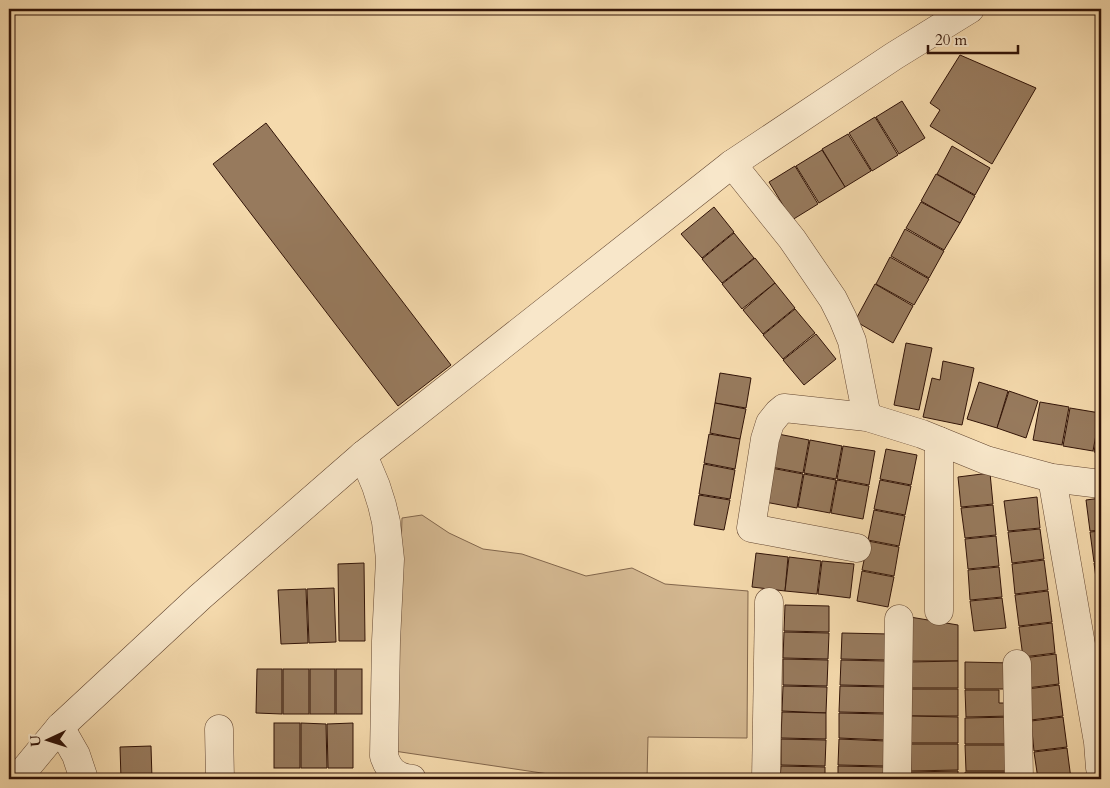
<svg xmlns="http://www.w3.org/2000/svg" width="1110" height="788" font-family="Cardo,serif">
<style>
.green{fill:#d4b891;stroke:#82664c}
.building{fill:#977a5d;stroke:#311307}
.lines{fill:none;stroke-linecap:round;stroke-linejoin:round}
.street-casing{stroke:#624530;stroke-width:29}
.street{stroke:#f8e7ca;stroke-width:28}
</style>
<rect width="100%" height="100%" fill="#f5daad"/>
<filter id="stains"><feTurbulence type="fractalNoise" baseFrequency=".004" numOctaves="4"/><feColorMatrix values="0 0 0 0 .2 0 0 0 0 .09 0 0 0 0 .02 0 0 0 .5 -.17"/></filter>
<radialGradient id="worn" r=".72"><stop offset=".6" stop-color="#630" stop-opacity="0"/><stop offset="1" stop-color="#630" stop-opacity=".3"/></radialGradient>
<path class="green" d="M422 515 449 533 483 549 522 554 586 576 632 568 665 584 748 591 747 738 648 737 647 779H582L394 751 402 518Z"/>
<g class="building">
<path d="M960 55 1036 88 992 164 930 126 940 110 930 103Z"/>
<path d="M902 101 925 138 899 154 876 117Z"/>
<path d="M875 117 898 155 872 171 849 133Z"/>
<path d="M266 123 451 365 398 406 213 164Z"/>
<path d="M848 134 871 171 845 187 822 149Z"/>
<path d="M952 146 990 168 975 195 937 174Z"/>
<path d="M822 150 845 187 819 203 796 166Z"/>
<path d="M795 166 818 204 792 220 769 182Z"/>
<path d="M936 174 975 196 960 223 921 201Z"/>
<path d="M921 202 960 223 944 250 906 228Z"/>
<path d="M714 207 734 232 702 258 681 234Z"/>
<path d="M905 229 944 251 929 278 891 256Z"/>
<path d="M734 233 754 258 722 283 702 259Z"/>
<path d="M890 257 929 279 914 305 876 284Z"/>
<path d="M755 258 775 283 742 309 722 284Z"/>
<path d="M775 283 795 308 763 334 743 310Z"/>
<path d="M875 284 913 306 893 343 855 321Z"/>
<path d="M795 309 815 333 783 359 763 335Z"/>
<path d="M816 334 836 359 804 385 783 360Z"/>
<path d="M906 343 932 348 919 410 894 405Z"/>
<path d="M943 361 974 368 962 425 923 417 932 378 940 380Z"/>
<path d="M720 373 751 378 746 408 715 403Z"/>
<path d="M979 382 1008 391 997 428 967 419Z"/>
<path d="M1009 391 1038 401 1026 438 997 428Z"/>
<path d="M1040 402 1069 407 1062 445 1033 440Z"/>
<path d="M715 403 746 409 740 439 710 433Z"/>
<path d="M1070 408 1100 413 1093 451 1063 446Z"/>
<path d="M1101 414V453L1094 452Z"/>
<path d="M709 434 740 439 735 469 704 463Z"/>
<path d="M778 434 809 440 803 473 771 467Z"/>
<path d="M810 440 842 446 836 479 804 473Z"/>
<path d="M843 446 875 451 869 485 837 479Z"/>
<path d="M886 449 917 455 911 485 880 479Z"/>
<path d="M704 464 735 470 730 499 699 494Z"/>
<path d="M771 468 803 474 797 508 765 502Z"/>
<path d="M990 473 993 504 961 507 958 477Z"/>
<path d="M804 474 836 480 830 513 798 507Z"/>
<path d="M837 480 869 486 863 519 831 513Z"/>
<path d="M880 480 911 486 905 515 874 509Z"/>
<path d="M699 495 730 500 724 530 694 525Z"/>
<path d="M1037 497 1040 528 1008 531 1004 501Z"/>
<path d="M1101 498V530L1090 531 1086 500Z"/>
<path d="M993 505 996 535 965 538 961 508Z"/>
<path d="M874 510 905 516 899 546 868 540Z"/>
<path d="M1040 529 1044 559 1012 563 1008 532Z"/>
<path d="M1101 531V561L1094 562 1090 532Z"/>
<path d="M996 536 999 566 968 569 965 539Z"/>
<path d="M868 541 899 547 894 576 862 570Z"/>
<path d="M756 553 788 557 785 591 752 587Z"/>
<path d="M789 557 821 561 817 594 785 591Z"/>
<path d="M1044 560 1048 590 1015 594 1012 564Z"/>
<path d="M822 561 854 564 850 598 818 594Z"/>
<path d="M1101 562V593H1098L1094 563Z"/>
<path d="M364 563 365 641H339L338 564Z"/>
<path d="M999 567 1002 597 970 600 968 570Z"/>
<path d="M862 571 894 577 888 607 857 601Z"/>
<path d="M334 588 336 642 309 643 307 589Z"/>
<path d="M306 589 308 643 281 644 278 590Z"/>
<path d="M1048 591 1052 622 1019 626 1015 595Z"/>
<path d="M1002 598 1006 628 974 631 970 601Z"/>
<path d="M785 605 829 606V632L784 631Z"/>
<path d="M910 617 958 625V661H910Z"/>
<path d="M1052 623 1055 653 1023 657 1019 627Z"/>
<path d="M784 632 829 633 828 659 783 658Z"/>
<path d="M842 633 889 634 888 660 841 659Z"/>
<path d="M1056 654 1059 684 1027 688 1023 658Z"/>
<path d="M783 659 828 660 827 686 783 685Z"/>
<path d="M841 660 888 661V686L840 685Z"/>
<path d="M958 661V688H911L910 662Z"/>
<path d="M965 662 1012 663V689H965Z"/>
<path d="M257 669H282V714L256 713Z"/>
<rect x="283" y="669" width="26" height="45"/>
<rect x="310" y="669" width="25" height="45"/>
<rect x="336" y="669" width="26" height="45"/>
<path d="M1059 685 1063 716 1031 720 1027 689Z"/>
<path d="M783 686 827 687 826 713 782 711Z"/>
<path d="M840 686 888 687 887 713 839 712Z"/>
<rect x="911" y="689" width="47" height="27"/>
<path d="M965 690H999V703H1012L1013 716 966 717Z"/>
<path d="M782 712 826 713V739L781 738Z"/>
<path d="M839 713 887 714 886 740 839 738Z"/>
<path d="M911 716 958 717V743H911Z"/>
<path d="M1013 717V744H965V718Z"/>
<path d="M1063 717 1067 747 1034 751 1031 721Z"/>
<rect x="274" y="723" width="26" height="45"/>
<path d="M301 723 326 724 327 768H301Z"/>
<path d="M353 723V768H328L327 724Z"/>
<path d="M781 739 826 740 825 766 781 765Z"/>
<path d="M839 739 886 741V766L838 765Z"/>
<path d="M911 744H958V770L911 771Z"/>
<path d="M965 745H1013V771H966Z"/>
<path d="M151 746 152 779H121L120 747Z"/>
<path d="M1067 748 1071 779H1038L1034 752Z"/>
<path d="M781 766 825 767V779H780Z"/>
<path d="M838 766 885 767V779H838Z"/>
<path d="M958 771V779H911V772Z"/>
<path d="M965 772H1013V779H966Z"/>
</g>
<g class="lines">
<g class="street-casing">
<g id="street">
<path d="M732 164 792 239 833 299 843 319 852 341 867 417"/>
<path d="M363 455 376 486 382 505 386 522 390 559 386 641 384 756C389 771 396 777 412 779"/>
<path d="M1052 478 1098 742 1100 768"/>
<path d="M857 548 751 528 765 439 770 423 778 413 784 408 867 417 922 434 986 460 1052 478 1101 484"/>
<path d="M939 611V441"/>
<path d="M1017 664 1019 779"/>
<path d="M60 727 76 755 84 779"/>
<path d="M219 729 220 779"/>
<path d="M17 779 60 727 200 597 363 455 732 164 894 56 970 9"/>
<path d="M766 779 769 602"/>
<path d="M897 779 899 619"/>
</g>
</g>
<use href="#street" class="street"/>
</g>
<rect width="1110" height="788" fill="none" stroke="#f5daad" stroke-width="30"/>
<rect x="10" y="10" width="1090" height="768" fill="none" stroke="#311307" stroke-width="2.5"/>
<rect x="15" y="15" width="1080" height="758" fill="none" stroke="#311307"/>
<g transform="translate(48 740) rotate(266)" stroke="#f8e7ca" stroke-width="4" paint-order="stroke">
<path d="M0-4L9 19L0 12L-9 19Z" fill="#311307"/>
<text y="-8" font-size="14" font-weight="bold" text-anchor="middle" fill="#311307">U</text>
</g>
<path d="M928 45v8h90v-8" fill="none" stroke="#311307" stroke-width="2.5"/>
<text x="935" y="45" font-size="15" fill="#311307" stroke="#f8e7ca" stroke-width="4" paint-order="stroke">20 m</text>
<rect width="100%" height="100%" filter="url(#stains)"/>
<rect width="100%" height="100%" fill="url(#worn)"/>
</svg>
